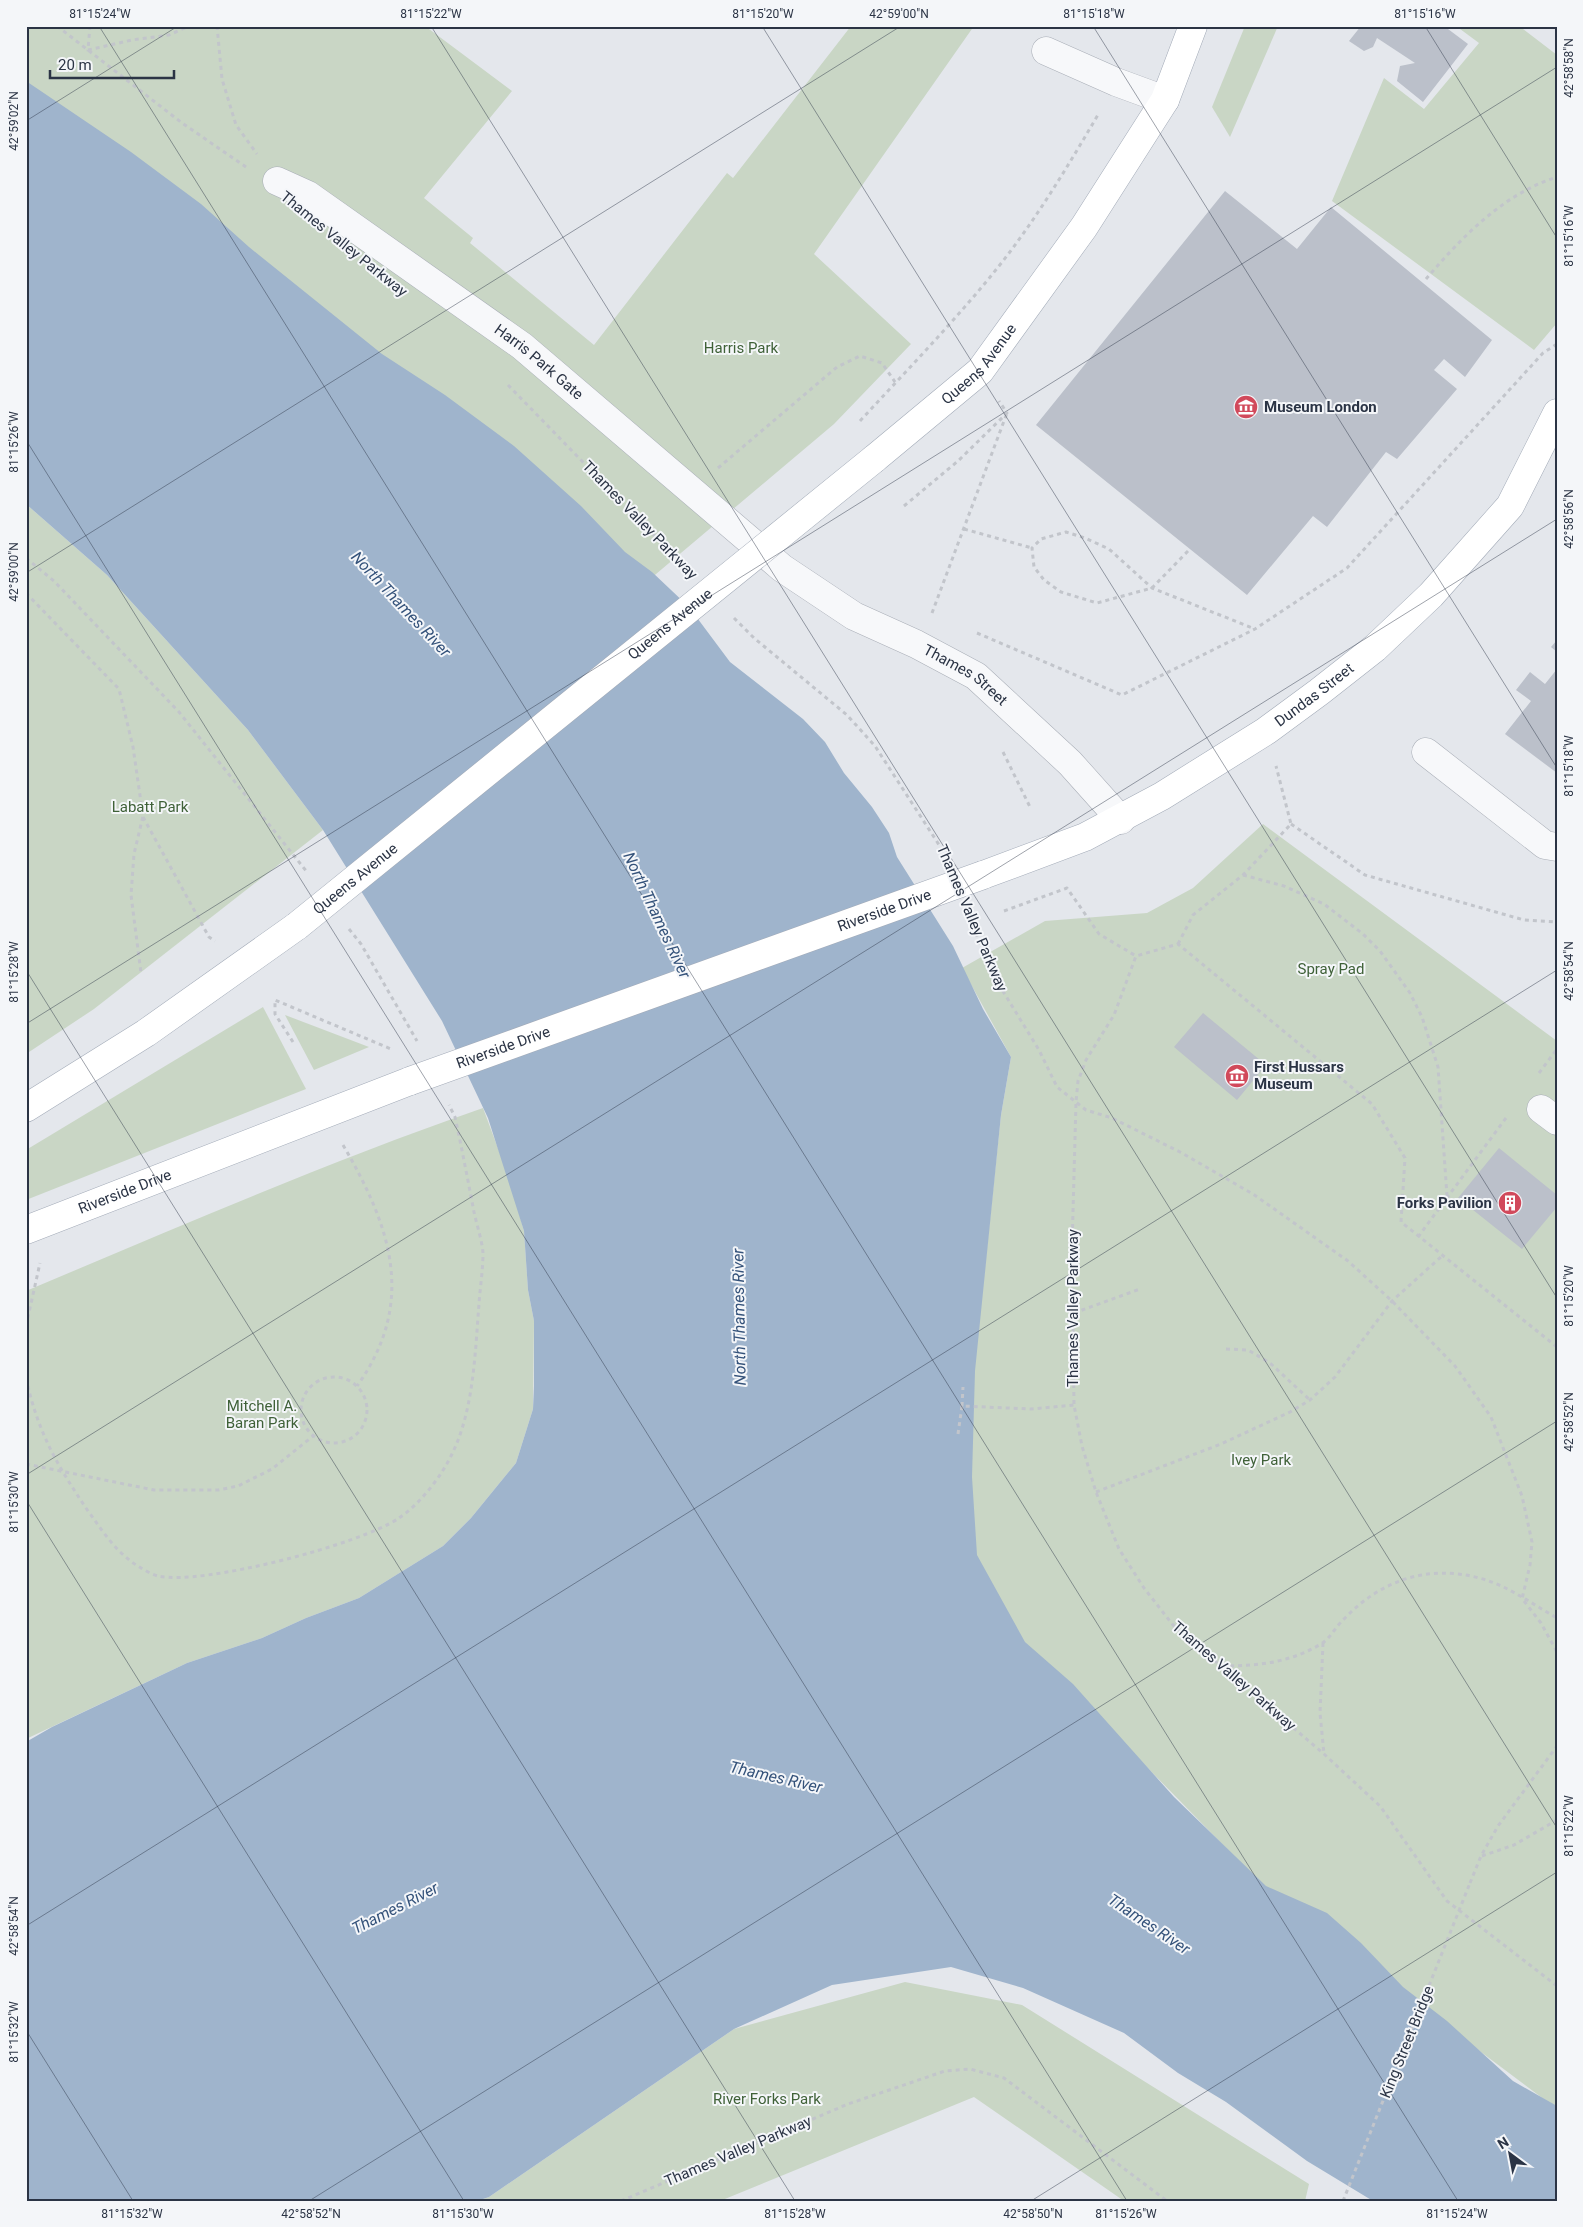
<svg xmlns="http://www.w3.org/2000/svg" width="1583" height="2227" font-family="Roboto,sans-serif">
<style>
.green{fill:#c9d6c5}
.water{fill:#9fb4cc}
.building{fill:#bbc0ca}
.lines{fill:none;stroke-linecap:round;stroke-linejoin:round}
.minor-casing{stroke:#a9aeb7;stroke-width:29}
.major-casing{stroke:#a3abb8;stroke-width:29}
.path{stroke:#c2c5cb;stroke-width:3;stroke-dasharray:4 4;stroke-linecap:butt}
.minor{stroke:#f7f8fa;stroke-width:28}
.major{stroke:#fff;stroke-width:28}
.major-bridge-casing{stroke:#a3abb8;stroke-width:29;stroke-linecap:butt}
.path-bridge{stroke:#c2c5cb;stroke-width:3;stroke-dasharray:4 4;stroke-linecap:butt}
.major-bridge{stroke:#fff;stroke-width:28}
.ticks{fill:none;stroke:#2b3445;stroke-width:1;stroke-opacity:0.45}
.labels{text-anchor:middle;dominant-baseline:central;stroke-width:4;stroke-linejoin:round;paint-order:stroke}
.street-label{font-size:15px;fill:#2b3445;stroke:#f4f6f9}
.park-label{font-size:15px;fill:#3f6138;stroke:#f4f6f9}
.poi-label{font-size:15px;font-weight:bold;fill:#2b3445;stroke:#f4f6f9;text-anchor:start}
.water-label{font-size:16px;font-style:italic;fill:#34527a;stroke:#f4f6f9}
.neatline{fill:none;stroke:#2b3445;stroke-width:2}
.ticks-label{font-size:12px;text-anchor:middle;fill:#2b3445}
</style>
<rect width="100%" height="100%" fill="#e4e7ec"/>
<g class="green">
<path d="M26 26H425L512 91 424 198 473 238 470 243 594 345 727 173 733 178 851 26H974L814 254 911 344 834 424 643 585 26 108Z"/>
<path d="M1245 26H1278L1230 137 1212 107Z"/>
<path d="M1456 26H1519L1557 55V323L1534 350 1332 201 1384 78 1424 109 1479 43Z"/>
<path d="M26 504 107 575 248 730 323 830 94 1009 26 1054Z"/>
<path d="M1263 824 1557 1041V2109L1273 1896 953 1569 1001 1115 1011 1057 962 968 1045 921 1147 913 1193 888Z"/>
<path d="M263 1007 306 1089 26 1200V1150Z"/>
<path d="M285 1015 369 1047 314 1070Z"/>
<path d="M483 1108 509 1178 524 1231 528 1290 534 1321 533 1409 516 1463 471 1518 443 1546 359 1598 306 1618 262 1638 187 1663 26 1739V1291C178 1227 328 1162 483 1108Z"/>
<path d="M905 1982 1022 2005 1309 2184 1305 2201H1124L974 2097 720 2201H477L489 2197 734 2029Z"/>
</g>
<path class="water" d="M26 81 131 152 201 204 249 247 382 354 445 395 514 446 581 506 625 552 652 572 689 607 730 662 803 719 825 742 844 773 872 807 889 833 897 857 953 946 983 1009 1011 1057 1001 1115 975 1371 972 1477 977 1555 1025 1642 1073 1684 1174 1797 1266 1886 1327 1913 1361 1943 1403 1987 1447 2021 1513 2081 1557 2106V2201H1373L1307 2161 1226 2102 1178 2073 1124 2033 1023 1988 951 1967 832 1985 734 2029 489 2197 477 2201H26V1742L52 1727 187 1663 262 1638 306 1618 359 1598 443 1546 471 1518 516 1463 533 1409 534 1386V1321L528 1290 524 1231 488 1118 442 1021 323 830 248 730 107 575 26 504Z"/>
<g class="building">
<path d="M1361 26H1444L1468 44 1423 102 1397 81 1400 66 1415 63 1377 38 1373 47 1364 51 1349 41Z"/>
<path d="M1225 191 1297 249 1331 207 1492 340 1465 377 1444 359 1434 370 1457 389 1397 459 1386 452 1327 527 1313 516 1247 595 1036 425Z"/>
<path d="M1557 640V652L1551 647Z"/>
<path d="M1557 669V773L1505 734 1531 701 1516 690 1530 672 1545 684Z"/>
<path d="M1203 1013 1266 1065 1237 1100 1174 1047Z"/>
<path d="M1499 1148 1557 1195V1207L1522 1249 1458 1198Z"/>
</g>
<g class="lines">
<g class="minor-casing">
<g id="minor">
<path d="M1046 51 1116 82 1165 100"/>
<path id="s1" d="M277 181 308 195 522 346 782 568 854 616 916 644 976 676 1070 763 1121 820"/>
<path d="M1426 752 1545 845 1557 847"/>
<path d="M1541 1109 1557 1121"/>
</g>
</g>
<g class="major-casing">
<g id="major">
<path id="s2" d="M874 459 980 371 1084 227 1165 100 1193 26"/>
<path id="s3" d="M983 875 1085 837 1162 796 1266 731 1319 692 1375 648 1431 595 1510 506 1557 413"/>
<path d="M26 1108 146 1033 297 926"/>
<path id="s4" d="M26 1230 410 1081"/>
</g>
</g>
<g class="path">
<path d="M57 26 182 123 246 167"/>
<path d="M90 26 88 50 132 40 169 35 189 26"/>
<path d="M217 26 222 79 236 125 257 154"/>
<path d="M1426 279C1462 237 1503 194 1557 177"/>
<path d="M508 385 685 567"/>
<path d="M860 421C907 370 956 320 999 266 1037 218 1068 166 1099 113"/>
<path d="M718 468 837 367 860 356 882 363 895 382"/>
<path d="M904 506 958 461 1007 413 999 401"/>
<path d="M964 529 1032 548"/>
<path d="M1188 551 1152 588 1097 603 1061 592 1044 580 1034 567 1032 548 1041 539 1066 532 1085 538 1109 549 1152 588 1255 629"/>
<path d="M26 558 54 581 179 712 307 872"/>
<path d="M26 593 119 689 133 747 143 816 134 854 131 895 141 973"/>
<path d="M932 613 1007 413"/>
<path d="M734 618 754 638 847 715 875 746 943 851"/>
<path d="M977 633 1122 695 1255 629 1347 568 1543 353 1557 344"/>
<path d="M1003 752 1031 809"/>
<path d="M143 817 209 937 215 941"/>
<path d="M1291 824 1365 875 1524 920 1557 922"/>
<path d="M1243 875 1284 886 1324 904 1363 934 1380 951 1410 993 1422 1017 1438 1067 1447 1196"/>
<path d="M1004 911 1067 888 1099 934 1136 956"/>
<path d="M970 918 990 970 1039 1050 1057 1087 1086 1110 1112 1118 1182 1153 1253 1194 1348 1261 1392 1301 1455 1366 1491 1417 1522 1496 1532 1542 1530 1565 1522 1599"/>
<path d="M349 929 361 944 417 1041"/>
<path d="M1178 944 1193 915 1243 875 1291 824 1276 766"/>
<path d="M293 1042 275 1014V1000L391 1049"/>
<path d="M1539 1073 1557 1049"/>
<path d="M343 1145C391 1227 417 1302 357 1386"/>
<path d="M1418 1237 1506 1118"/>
<path d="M1074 1313 1140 1289"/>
<path d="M26 1326 40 1263"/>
<path d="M1557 1347 1401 1222 1405 1158 1372 1104 1178 944 1136 956 1114 1015 1086 1060 1078 1081 1076 1102 1072 1248 1074 1405 1082 1446 1096 1492 1119 1549 1144 1588 1173 1625 1324 1754 1380 1806 1447 1901 1557 1986"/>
<path d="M1226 1349 1248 1350 1270 1363 1310 1400"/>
<circle cx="334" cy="1410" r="33"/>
<path d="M26 1378C38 1433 57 1465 88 1511 104 1533 117 1554 141 1568 146 1571 153 1575 158 1576 202 1586 362 1544 399 1518 420 1504 441 1477 452 1454 474 1409 475 1353 479 1304 480 1288 483 1270 483 1253 482 1240 477 1226 474 1212 468 1181 462 1149 455 1117L449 1105"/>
<path d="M962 1406 963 1387"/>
<path d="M958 1434 962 1406 1031 1409 1074 1405"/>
<path d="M26 1464 154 1490H218L238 1486 272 1469 313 1436"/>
<path d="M1096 1492 1221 1444 1290 1412 1310 1400 1335 1377 1392 1301 1442 1256"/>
<path d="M1524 1601 1541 1623 1557 1652"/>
<path d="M1323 1643 1320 1713 1324 1754"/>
<path d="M1222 1666C1257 1666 1289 1663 1321 1644 1330 1639 1336 1626 1344 1619 1380 1581 1427 1564 1479 1578 1507 1585 1532 1604 1557 1618"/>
<path d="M1482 1856 1514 1845 1557 1820"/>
<path d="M1470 1883 1481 1856 1498 1826 1557 1746"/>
<path d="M621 2201 848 2104 945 2071 970 2069 1004 2078 1167 2201"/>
</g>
<use href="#minor" class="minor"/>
<use href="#major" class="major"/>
<g class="major-bridge-casing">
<g id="major-bridge">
<path id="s5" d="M297 926 874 459"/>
<path id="s6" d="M410 1081 983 875"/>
</g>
</g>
<path class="path-bridge" d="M1343 2201 1470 1883"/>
<use href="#major-bridge" class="major-bridge"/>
</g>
<path class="ticks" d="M99 26 1458 2201M431 26 1557 1828M762 26 1557 1298M1093 26 1557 768M1425 26 1557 238M26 121 178 26M26 440 1127 2201M26 573 901 26M26 970 795 2201M26 1024 1557 67M26 1475 1557 519M26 1500 464 2201M26 1926 1557 970M26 2030 133 2201M309 2201 1557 1421M1031 2201 1557 1872"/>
<defs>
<g id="museum-disc" transform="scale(1.25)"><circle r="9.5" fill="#d1495b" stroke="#f4f6f9"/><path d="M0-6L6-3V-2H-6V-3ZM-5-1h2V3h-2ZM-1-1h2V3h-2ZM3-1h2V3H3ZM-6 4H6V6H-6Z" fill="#fff"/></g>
<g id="building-disc" transform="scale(1.25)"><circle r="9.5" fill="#d1495b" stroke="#f4f6f9"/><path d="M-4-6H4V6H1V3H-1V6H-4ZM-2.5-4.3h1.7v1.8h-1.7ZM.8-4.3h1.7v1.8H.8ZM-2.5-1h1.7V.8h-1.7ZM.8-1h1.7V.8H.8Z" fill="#fff"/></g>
</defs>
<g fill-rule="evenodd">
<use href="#museum-disc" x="1246" y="407"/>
<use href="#museum-disc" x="1237" y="1076"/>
<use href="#building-disc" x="1510" y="1203"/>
</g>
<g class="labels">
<g class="street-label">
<text transform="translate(344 244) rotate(39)">Thames Valley Parkway</text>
<text stroke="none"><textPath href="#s1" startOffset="319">Harris Park Gate</textPath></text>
<text stroke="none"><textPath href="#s2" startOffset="142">Queens Avenue</textPath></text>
<text transform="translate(640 520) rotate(46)">Thames Valley Parkway</text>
<text stroke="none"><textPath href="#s5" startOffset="480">Queens Avenue</textPath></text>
<text stroke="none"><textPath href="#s1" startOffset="851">Thames Street</textPath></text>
<text stroke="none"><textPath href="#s3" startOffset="379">Dundas Street</textPath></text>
<text stroke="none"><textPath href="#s5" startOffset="75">Queens Avenue</textPath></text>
<text stroke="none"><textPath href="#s6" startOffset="504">Riverside Drive</textPath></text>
<text transform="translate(972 918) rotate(67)">Thames Valley Parkway</text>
<text stroke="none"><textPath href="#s6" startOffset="99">Riverside Drive</textPath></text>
<text stroke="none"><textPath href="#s4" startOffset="106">Riverside Drive</textPath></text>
<text transform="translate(1073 1308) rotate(-90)">Thames Valley Parkway</text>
<text transform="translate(1234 1676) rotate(41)">Thames Valley Parkway</text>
<text transform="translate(1407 2042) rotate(-68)">King Street Bridge</text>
<text transform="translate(738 2151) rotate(-23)">Thames Valley Parkway</text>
</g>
<g class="park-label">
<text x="741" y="348">Harris Park</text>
<text x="150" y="807">Labatt Park</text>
<text x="1331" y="969">Spray Pad</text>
<text x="262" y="1406">Mitchell A.<tspan x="262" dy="17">Baran Park</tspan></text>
<text x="1261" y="1460">Ivey Park</text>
<text x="767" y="2099">River Forks Park</text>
</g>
<g class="poi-label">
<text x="1264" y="407">Museum London</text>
<text x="1254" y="1067">First Hussars<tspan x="1254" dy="17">Museum</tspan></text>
<text x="1492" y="1203" text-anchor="end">Forks Pavilion</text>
</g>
<g class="water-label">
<text transform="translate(401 604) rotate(47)">North Thames River</text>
<text transform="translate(657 915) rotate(65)">North Thames River</text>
<text transform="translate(739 1317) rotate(-91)">North Thames River</text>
<text transform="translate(776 1777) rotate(13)">Thames River</text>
<text transform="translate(395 1908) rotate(-27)">Thames River</text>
<text transform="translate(1149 1924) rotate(34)">Thames River</text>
</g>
</g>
<rect width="1583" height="2227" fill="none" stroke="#f4f6f9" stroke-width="55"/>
<g transform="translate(1510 2154) rotate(328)" stroke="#f4f6f9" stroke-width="4" paint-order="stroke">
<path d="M0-4L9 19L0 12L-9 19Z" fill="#2b3445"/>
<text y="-8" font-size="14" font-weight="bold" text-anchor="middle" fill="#2b3445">N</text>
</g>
<path d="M50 70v8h124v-8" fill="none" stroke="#2b3445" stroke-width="2.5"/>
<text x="58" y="70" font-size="15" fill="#2b3445" stroke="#f4f6f9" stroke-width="4" paint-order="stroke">20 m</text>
<rect x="28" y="28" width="1528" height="2172" class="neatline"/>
<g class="ticks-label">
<text x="100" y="18">81°15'24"W</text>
<text x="431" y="18">81°15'22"W</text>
<text x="763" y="18">81°15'20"W</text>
<text x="899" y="18">42°59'00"N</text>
<text x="1094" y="18">81°15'18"W</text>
<text x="1425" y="18">81°15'16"W</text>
<text transform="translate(1569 68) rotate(-90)" y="4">42°58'58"N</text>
<text transform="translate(14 121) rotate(-90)" y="4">42°59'02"N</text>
<text transform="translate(1569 236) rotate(-90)" y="4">81°15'16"W</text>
<text transform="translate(14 442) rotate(-90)" y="4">81°15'26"W</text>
<text transform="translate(1569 519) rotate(-90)" y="4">42°58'56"N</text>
<text transform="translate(14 572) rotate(-90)" y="4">42°59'00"N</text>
<text transform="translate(1569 766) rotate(-90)" y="4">81°15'18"W</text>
<text transform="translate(1569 971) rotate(-90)" y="4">42°58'54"N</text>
<text transform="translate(14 972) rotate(-90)" y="4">81°15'28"W</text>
<text transform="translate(1569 1296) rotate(-90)" y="4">81°15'20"W</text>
<text transform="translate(1569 1422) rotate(-90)" y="4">42°58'52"N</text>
<text transform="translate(14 1502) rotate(-90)" y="4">81°15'30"W</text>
<text transform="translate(1569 1826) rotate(-90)" y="4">81°15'22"W</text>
<text transform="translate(14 1926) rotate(-90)" y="4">42°58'54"N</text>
<text transform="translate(14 2032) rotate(-90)" y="4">81°15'32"W</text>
<text x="132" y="2218">81°15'32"W</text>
<text x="311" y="2218">42°58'52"N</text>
<text x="463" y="2218">81°15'30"W</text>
<text x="795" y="2218">81°15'28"W</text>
<text x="1033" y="2218">42°58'50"N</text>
<text x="1126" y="2218">81°15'26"W</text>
<text x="1457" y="2218">81°15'24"W</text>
</g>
</svg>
